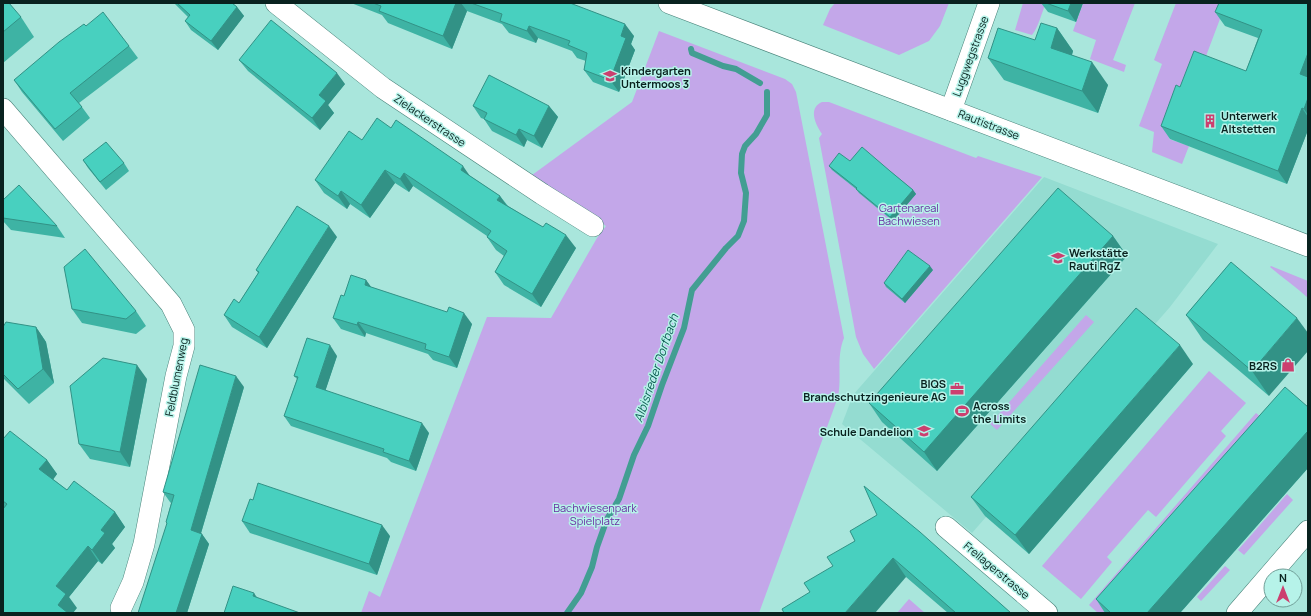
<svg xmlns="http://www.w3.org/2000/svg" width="1311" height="616" font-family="Manrope,sans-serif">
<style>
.built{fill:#94dcd1}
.green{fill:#c3a7e9}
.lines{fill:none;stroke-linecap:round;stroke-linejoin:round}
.stream{stroke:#429e92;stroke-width:6}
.minor-casing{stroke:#48837a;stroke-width:22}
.minor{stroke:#fff;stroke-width:21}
.wall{fill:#3eb3a4}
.shaded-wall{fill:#329286}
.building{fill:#48d0bf;stroke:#329286}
.labels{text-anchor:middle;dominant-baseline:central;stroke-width:3;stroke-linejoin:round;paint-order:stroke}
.street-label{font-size:11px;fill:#09221f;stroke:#b6f3e9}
.poi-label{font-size:11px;font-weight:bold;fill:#09221f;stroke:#b6f3e9;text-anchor:start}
.park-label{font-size:11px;fill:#6a2ea2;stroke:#b6f3e9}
.water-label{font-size:12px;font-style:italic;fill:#0e5b53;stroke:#b6f3e9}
</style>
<rect width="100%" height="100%" fill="#a9e6dc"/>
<path class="built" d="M1044 177 1218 244 1170 307 972 533 842 424 853 395Z"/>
<g class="green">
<path d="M835 3H949L940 26 929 41 899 55 823 25 830 9Z"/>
<path d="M1023 3H1046C1041 14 1039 26 1032 35L1015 30Z"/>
<path d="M1083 3H1135L1113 60 1126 65 1124 72 1090 59 1096 40 1073 31Z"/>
<path d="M1176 3H1226L1203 64 1169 139 1189 146 1182 164 1152 152 1154 132 1139 126 1162 64 1154 60Z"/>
<path d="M659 31 785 79 792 84 796 92 844 338C836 357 842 377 838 397L759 613H361L369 591 380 597 487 317 551 318 597 238 606 226 528 178 632 102Z"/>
<path d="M822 102H829L976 158 978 156 1042 177 874 369 863 354 856 337 819 138 822 134C815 124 808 108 822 102Z"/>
<path d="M1271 266 1308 281V298C1296 287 1283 278 1270 267Z"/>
<path d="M1086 315 1094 322 997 430 990 424Z"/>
<path d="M1209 371 1246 403 1221 431 1226 436 1156 517 1148 510 1107 557 1112 562 1081 599 1042 566Z"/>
<path d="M1256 413 1271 425 1107 613H1098L1089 605Z"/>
<path d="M1287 494 1293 500 1244 555 1238 550Z"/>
<path d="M1225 566 1230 570 1201 601 1197 597Z"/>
<path d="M909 599 925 613H897Z"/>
</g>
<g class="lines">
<g class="stream">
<path d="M691 49 692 53 723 66 736 69 760 83"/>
<path d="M567 613 581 593 592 567 597 547 607 519 619 499 634 455 648 426 662 385 684 328 692 290 726 248 738 236 744 221 746 193 741 173 742 154 745 146 756 134 767 115V92"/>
</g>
<g class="minor-casing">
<g id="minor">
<path d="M276 3 383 88 542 194 593 226"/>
<path d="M669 3 1308 246"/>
<path d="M3 109 171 304 184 330V346L176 376 144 544 133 582 121 608"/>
<path d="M951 110 989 3"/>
<path d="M946 527 1047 613"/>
<path d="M1237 613 1308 531"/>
</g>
</g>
<use href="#minor" class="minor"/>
</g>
<g class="wall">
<path d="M3 3 21 17 34 37 3 63Z"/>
<path d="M174 3H232L237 7 244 16 218 50 191 30 185 21 188 17Z"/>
<path d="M351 3H570L634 36 631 44 635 50 619 92 593 82 584 70 586 61 577 58 572 51 538 38 536 43 509 33 502 24 467 11 452 49 388 23 382 15Z"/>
<path d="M1041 3H1083L1076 22 1048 12Z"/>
<path d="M1308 3V130L1287 184 1170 139 1161 126 1180 87 1246 71 1258 38 1225 26 1215 12Z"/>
<path d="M86 26 129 46 138 58 79 103 90 118 63 141 22 92 14 80Z"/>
<path d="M1057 28 1073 51 1072 55 1108 85 1098 113 1004 80 988 58 1035 40Z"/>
<path d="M239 60 345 84 328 105 334 113 320 130 248 71Z"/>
<path d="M473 106H549L558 117 542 148 527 140 524 147 492 131 484 119 481 118Z"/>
<path d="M391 128 470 176 500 196 508 206 576 248 541 307 504 285 495 272 504 256 496 250 487 237V236L413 186 409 192 395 183 370 218 350 204 347 209 324 193 315 180 362 140Z"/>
<path d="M83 160 124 163 129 171 106 190 88 168Z"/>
<path d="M850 161 890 171 913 190 916 194 893 221 859 193 856 189 832 170 829 166Z"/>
<path d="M3 200 57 226 65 238 11 230 3 221Z"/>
<path d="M1113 236 1127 256 937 471 882 422 869 403Z"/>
<path d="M337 237 267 348 232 327 224 315 239 303 258 273 256 270Z"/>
<path d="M1231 262 1269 396 1203 340 1186 315Z"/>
<path d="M933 270 905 303 886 287 884 283Z"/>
<path d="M366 280 371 287 472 324 457 368 433 360 428 354 366 333 365 337 341 329 333 318 344 296Z"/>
<path d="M72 309 136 311 146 326 136 334 82 323Z"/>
<path d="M3 327H36L46 342 54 383 29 404 3 378Z"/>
<path d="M337 356 325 391 429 433 416 471 391 462 387 458 291 426 284 416 297 379 294 376Z"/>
<path d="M1193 364 1029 554 985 516 971 497Z"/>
<path d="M147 379 130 467 90 459 79 444Z"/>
<path d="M244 387 201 533 209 544 187 613H138L167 524 166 522 171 503 170 502 163 492Z"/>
<path d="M1308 407V468L1180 613H1105L1096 599Z"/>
<path d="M3 439 47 460 57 474 53 479 67 490 115 512 125 527 112 544 115 548 102 564 98 561 69 597 77 608 3 508Z"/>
<path d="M242 521 390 536 377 575 250 533Z"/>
<path d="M850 531 1011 613H948L906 577 810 592 855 541Z"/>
</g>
<g class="shaded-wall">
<path d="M456 3H461L467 11 452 49 443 36Z"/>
<path d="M1071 3H1083L1076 22 1068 11Z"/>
<path d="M237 7 244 16 218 50 211 41Z"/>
<path d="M625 24 634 36 631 44 635 50 619 92 610 80 621 36Z"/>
<path d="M529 26 538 38 536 43 527 31Z"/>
<path d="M1057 28 1073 51 1067 70 1051 48Z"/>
<path d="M1308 53V85L1300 74Z"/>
<path d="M1092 62 1108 85 1098 113 1082 91Z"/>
<path d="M337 73 345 84 328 105 334 113 320 130 312 118 319 95Z"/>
<path d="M1308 98V115L1304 109Z"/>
<path d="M549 106 558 117 542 148 534 136Z"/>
<path d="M1302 108 1308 117V130L1287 184 1278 171Z"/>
<path d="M519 129 527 140 524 147 516 135Z"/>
<path d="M463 166 472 179 461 170Z"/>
<path d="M385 170 395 183 370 218 361 205Z"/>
<path d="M404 173 413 186 409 192 400 179Z"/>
<path d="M913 190 916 194 893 221 890 217Z"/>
<path d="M341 191 350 204 347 209 338 196Z"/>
<path d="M500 196 509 209 497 200Z"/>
<path d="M329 226 337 237 267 348 259 337Z"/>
<path d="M566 235 576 248 541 307 532 294Z"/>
<path d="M1113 236 1127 256 937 471 924 452Z"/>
<path d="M930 266 933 270 905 303 902 299Z"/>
<path d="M366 280 374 291 365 285Z"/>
<path d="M464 313 472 324 457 368 449 357Z"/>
<path d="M1297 318 1308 333V351L1269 396 1252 371Z"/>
<path d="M358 322 366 333 365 337 357 325Z"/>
<path d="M36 327 46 342 54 383 43 369Z"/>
<path d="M330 345 337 356 323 398 316 387Z"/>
<path d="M1180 345 1193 364 1029 554 1015 535Z"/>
<path d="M137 365 147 379 130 467 120 452Z"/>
<path d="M236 376 244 387 199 540 191 530Z"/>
<path d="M422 423 429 433 416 471 409 461Z"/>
<path d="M1307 432 1308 434V468L1180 613H1147Z"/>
<path d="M47 460 57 474 50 484 39 469Z"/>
<path d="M115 512 125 527 112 544 115 548 102 564 92 550 101 530Z"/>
<path d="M382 525 390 536 377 575 369 564Z"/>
<path d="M202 534 209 544 187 613H176Z"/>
<path d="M88 546 98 561 69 597 77 608 73 613H63L58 605 56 586Z"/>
<path d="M893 558 906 577 875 613H845Z"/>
<path d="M254 593 262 605 253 596Z"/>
</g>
<g class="building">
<path d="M3 3H9L21 17 3 32Z"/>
<path d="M177 3H232L237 7 211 41 185 21 190 15Z"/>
<path d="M373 3H456L443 36 379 11 381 6Z"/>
<path d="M471 3H570L625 24 621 36 626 38 610 80 584 70 587 53 568 45 570 41 529 26 527 31 500 21 502 14Z"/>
<path d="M1046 3H1071L1068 11Z"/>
<path d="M1219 3H1308V53L1300 74 1308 77V98L1304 109 1302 108 1278 171 1161 126 1176 85 1180 87 1194 51 1246 71 1262 30 1215 12Z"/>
<path d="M103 12 129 46 70 93 82 107 55 129 14 80 59 42 84 24 86 26Z"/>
<path d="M271 20 337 73 319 95 326 101 312 118 239 60Z"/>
<path d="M1041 23 1057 28 1051 48 1092 62 1082 91 988 58 998 28 1035 40Z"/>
<path d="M489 75 549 106 534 136 519 129 516 135 484 119 487 113 473 106Z"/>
<path d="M377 118 391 128 396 120 463 166 461 170 500 196 497 200 543 227 546 223 566 235 532 294 495 272 507 251 487 237 491 231 404 173 400 179 385 170 361 205 341 191 338 196 315 180 349 131 362 140Z"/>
<path d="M106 142 124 163 100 182 83 160Z"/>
<path d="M862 147 890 171 913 190 890 217 856 189 857 188 829 166 839 153 850 161Z"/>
<path d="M19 185 57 226 3 218V200Z"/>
<path d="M1058 188 1113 236 924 452 869 403Z"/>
<path d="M297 206 329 226 259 337 224 315 234 299 239 303 259 272 256 270Z"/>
<path d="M85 249 136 311 126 319 72 309 64 267Z"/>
<path d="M908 250 930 266 902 299 884 283Z"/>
<path d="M1231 262 1297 318 1252 371 1186 315Z"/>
<path d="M351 275 366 280 365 285 447 312 449 307 464 313 449 357 425 349 426 344 358 322 357 325 333 318 341 295 344 296Z"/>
<path d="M1136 308 1180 345 1015 535 971 497Z"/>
<path d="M6 322 36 327 43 369 18 389 3 374V327Z"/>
<path d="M307 338 330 345 316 387 422 423 409 461 383 452 384 449 284 416 298 377 294 376Z"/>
<path d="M103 358 137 365 120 452 79 444 70 386Z"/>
<path d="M200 365 236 376 191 530 202 534 176 613H138L167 523 166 522 174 495 163 492Z"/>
<path d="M1285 387 1308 407V433L1307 432 1147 613H1111L1096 599Z"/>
<path d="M10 431 47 460 39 469 67 490 74 481 115 512 101 530 105 533 92 550 88 546 56 586 66 594 58 605 68 613H3V509L7 504 3 501V439Z"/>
<path d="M258 483 382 525 369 564 242 521 250 499 253 500Z"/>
<path d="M864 486 920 532 1011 613H956L893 558 845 613H784L782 609 810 592 804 583 833 566 827 557 855 541 850 531 877 515Z"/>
<path d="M233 586 254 593 253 596 300 613H224Z"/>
</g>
<defs>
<g id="school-bare" transform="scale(1.08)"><path d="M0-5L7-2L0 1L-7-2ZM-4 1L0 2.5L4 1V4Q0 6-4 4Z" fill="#cc3f6f" stroke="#b6f3e9" stroke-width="2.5" paint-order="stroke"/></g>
<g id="building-bare" transform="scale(1.08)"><path d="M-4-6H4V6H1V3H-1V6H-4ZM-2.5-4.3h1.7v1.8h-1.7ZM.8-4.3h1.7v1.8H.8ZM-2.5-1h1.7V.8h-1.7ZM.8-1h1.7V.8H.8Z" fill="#cc3f6f" stroke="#b6f3e9" stroke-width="2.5" paint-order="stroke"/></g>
<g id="shop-bare" transform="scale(1.08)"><path d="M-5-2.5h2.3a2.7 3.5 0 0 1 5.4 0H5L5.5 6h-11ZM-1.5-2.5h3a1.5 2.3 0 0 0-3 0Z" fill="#cc3f6f" stroke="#b6f3e9" stroke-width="2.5" paint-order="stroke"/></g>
<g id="office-bare" transform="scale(1.08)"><path d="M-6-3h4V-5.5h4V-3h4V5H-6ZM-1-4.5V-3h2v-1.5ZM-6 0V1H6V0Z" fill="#cc3f6f" stroke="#b6f3e9" stroke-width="2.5" paint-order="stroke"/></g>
<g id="stadium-bare" transform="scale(1.08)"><path d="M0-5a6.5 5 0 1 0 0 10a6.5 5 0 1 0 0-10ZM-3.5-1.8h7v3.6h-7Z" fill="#cc3f6f" stroke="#b6f3e9" stroke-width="2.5" paint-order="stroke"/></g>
</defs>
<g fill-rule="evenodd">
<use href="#school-bare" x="610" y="76"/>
<use href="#building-bare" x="1210" y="121"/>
<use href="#school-bare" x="1058" y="258"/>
<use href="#shop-bare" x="1288" y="365"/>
<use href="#office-bare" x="957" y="389"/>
<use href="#stadium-bare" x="962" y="411"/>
<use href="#school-bare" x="924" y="431"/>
</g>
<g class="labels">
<g class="street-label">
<text transform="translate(970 56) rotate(-70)">Luggwegstrasse</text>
<text transform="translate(430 120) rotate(34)">Zielackerstrasse</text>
<text transform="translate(989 124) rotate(21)">Rautistrasse</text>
<text transform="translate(176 377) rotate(-79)">Feldblumenweg</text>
<text transform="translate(997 570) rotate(40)">Freilagerstrasse</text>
</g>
<g class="poi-label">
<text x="621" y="70">Kindergarten<tspan x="621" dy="13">Untermoos 3</tspan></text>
<text x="1221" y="115">Unterwerk<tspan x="1221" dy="13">Altstetten</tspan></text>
<text x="1069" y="252">Werkstätte<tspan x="1069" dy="13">Rauti RgZ</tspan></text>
<text x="1277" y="365" text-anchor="end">B2RS</text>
<text x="946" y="383" text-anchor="end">BIQS<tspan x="946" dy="13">Brandschutzingenieure AG</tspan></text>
<text x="973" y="405">Across<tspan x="973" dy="13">the Limits</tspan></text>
<text x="913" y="431" text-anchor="end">Schule Dandelion</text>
</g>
<g class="park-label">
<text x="909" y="207">Gartenareal<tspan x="909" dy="13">Bachwiesen</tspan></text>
<text x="595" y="507">Bachwiesenpark<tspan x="595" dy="13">Spielplatz</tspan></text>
</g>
<g class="water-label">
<text transform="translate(656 368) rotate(-71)">Albisrieder Dorfbach</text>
</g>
</g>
<rect width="1311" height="616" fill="none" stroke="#09221f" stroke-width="8"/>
<g transform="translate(1283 588)"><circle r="19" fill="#b6f3e9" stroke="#719f98"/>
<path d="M0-3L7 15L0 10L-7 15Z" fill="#cc3f6f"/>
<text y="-6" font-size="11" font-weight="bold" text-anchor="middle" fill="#09221f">N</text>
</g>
</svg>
